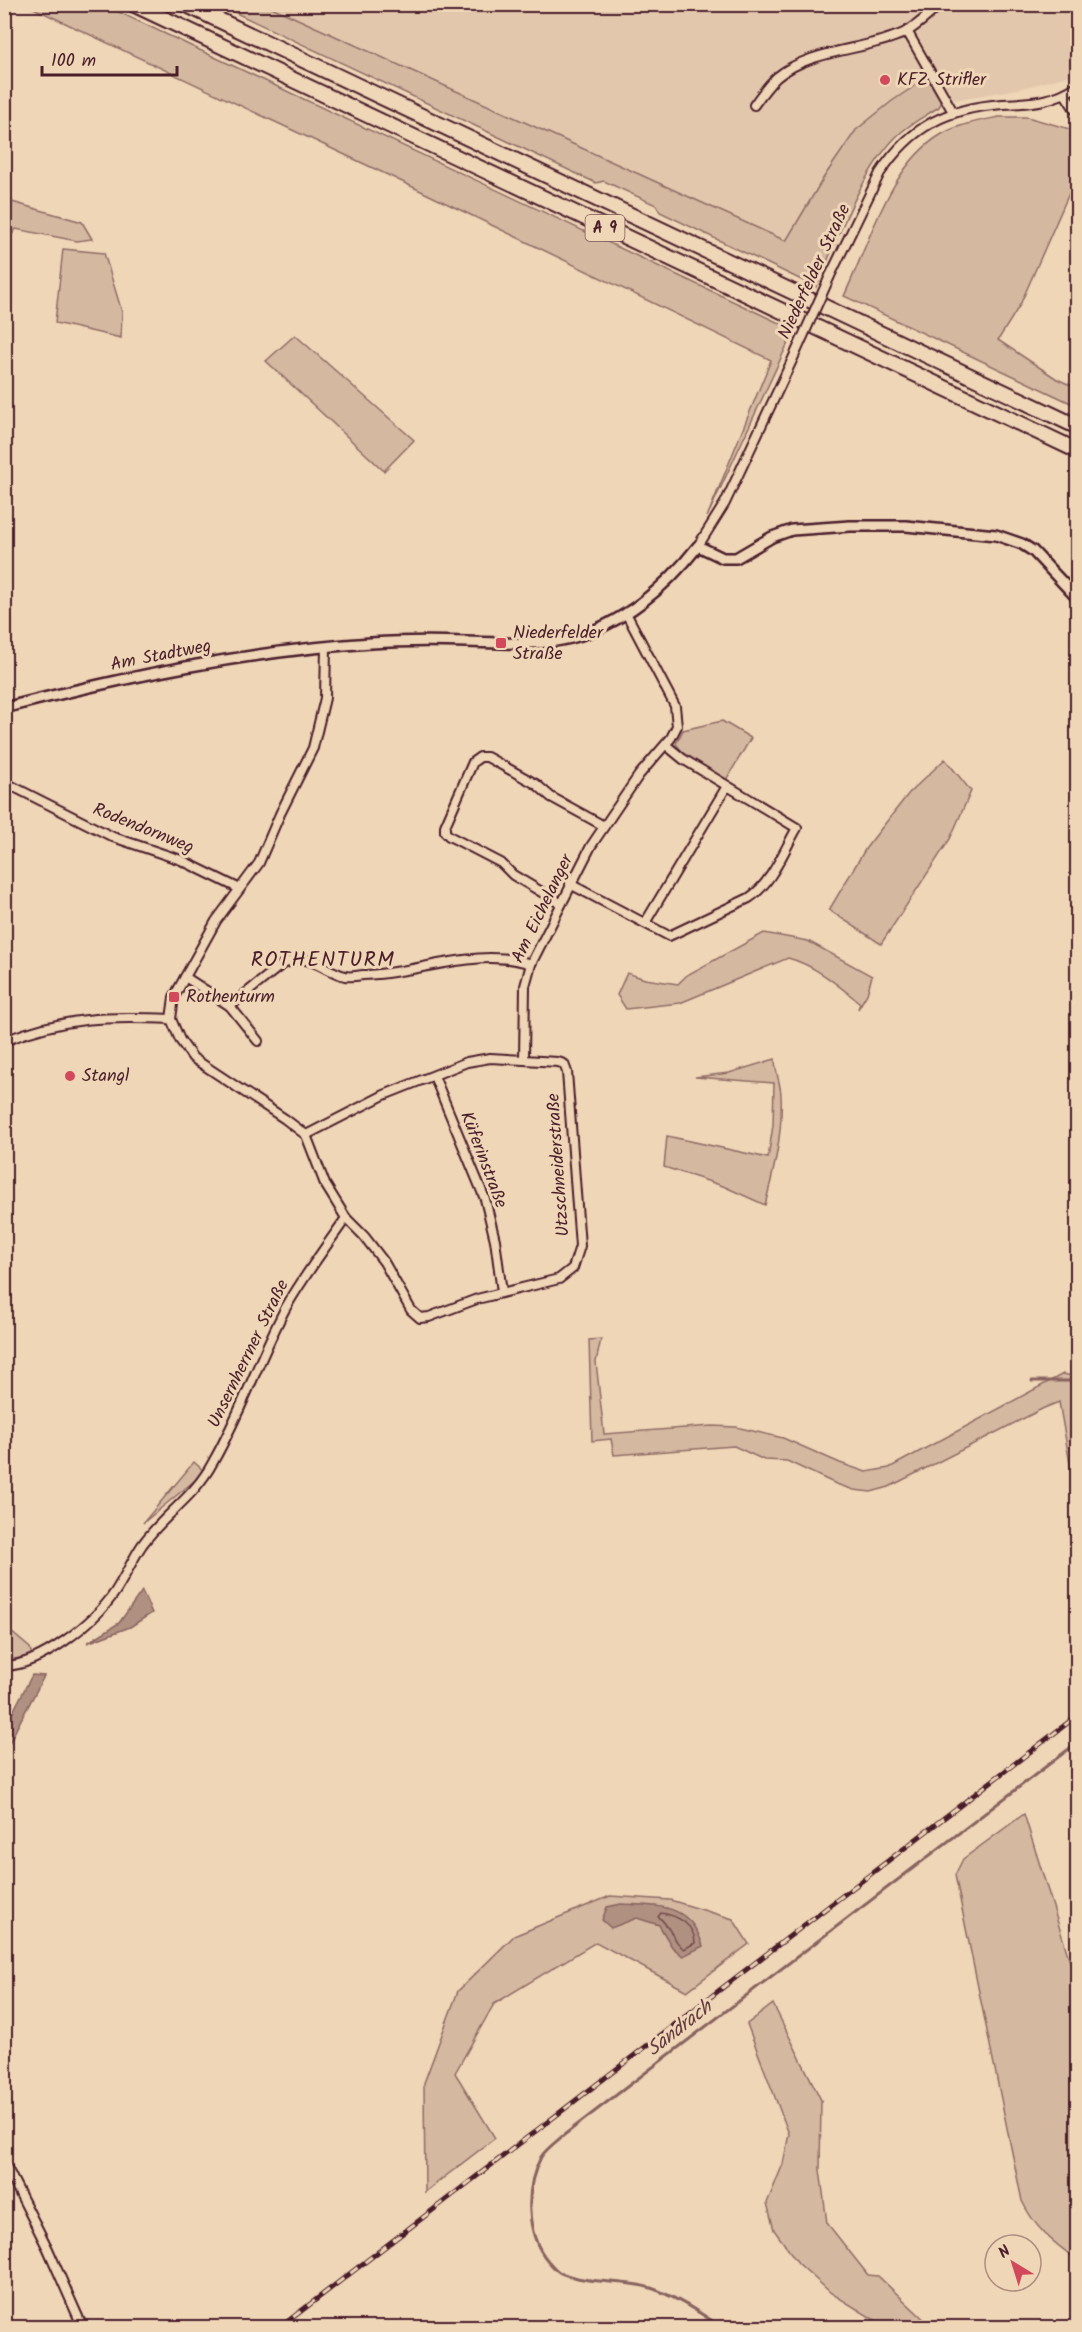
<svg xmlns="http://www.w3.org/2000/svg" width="1082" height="2332" font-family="Kalam,sans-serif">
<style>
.built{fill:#e2c7ac}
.green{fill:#d4b8a0;stroke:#8f6c66;stroke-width:1.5}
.water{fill:#b09081;stroke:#87635f;stroke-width:1.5}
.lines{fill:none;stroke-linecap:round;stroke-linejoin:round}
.shore{stroke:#734c4d;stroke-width:1.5}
.stream{stroke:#87635f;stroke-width:3}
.minor-casing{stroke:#4a1f2b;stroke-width:12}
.tertiary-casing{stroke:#4a1f2b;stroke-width:14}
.motorway-casing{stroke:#4a1f2b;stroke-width:18}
.minor{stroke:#efd6b7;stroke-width:8}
.tertiary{stroke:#efd6b7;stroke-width:9}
.motorway{stroke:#efd6b7;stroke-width:14}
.rail-casing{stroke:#4a1f2b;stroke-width:5}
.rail{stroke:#efd6b7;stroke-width:3;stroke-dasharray:9;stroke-linecap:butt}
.minor-bridge-casing{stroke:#4a1f2b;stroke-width:12;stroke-linecap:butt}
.minor-bridge{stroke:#efd6b7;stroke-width:8}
.poi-dot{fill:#d1495b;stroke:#efd6b7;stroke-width:2}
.labels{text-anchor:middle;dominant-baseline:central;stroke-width:6;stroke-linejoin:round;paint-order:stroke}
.shield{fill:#efd6b7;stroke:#7c5655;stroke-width:1.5}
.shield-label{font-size:16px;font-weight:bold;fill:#4a1f2b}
.poi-label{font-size:18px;fill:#4a1f2b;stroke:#efd6b7;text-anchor:start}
.street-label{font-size:18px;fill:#4a1f2b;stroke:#efd6b7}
.water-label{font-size:20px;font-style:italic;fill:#643b40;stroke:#efd6b7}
.quarter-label{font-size:21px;letter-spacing:1.5px;fill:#4a1f2b;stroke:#efd6b7}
</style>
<rect width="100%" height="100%" fill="#efd6b7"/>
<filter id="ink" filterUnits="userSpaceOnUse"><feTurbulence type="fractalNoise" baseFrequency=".0167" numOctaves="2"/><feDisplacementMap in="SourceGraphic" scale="12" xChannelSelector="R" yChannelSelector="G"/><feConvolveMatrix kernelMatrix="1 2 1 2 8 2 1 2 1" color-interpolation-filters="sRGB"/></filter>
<g filter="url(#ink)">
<path class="built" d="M267 5H1077V84L1072 75 1018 89 942 102 927 77 824 177 786 241Z"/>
<g class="green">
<path d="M27 5H104L794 330 707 517 771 360 392 177Z"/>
<path d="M219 5H267L786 241 824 177 856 130 892 101 928 77 942 102 939 107C925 116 909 124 897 136 861 172 837 240 816 287L660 212 656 205 604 181 596 183Z"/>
<path d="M999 117H1027L1077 131V175L1020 305 998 340 1057 379 1077 388V406L844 296C869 244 889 165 942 134 960 124 980 121 999 117Z"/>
<path d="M5 200 82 222 92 239 77 241 16 229 5 244Z"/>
<path d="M63 249 104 253 122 312 121 338 55 323Z"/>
<path d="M295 335 414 440 384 471 266 361Z"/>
<path d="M722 721 751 738 726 780 686 756 676 744 683 730Z"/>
<path d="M945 759 971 791 950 839 881 944 829 910 866 848 909 793Z"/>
<path d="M764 933 808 941 872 976 867 994 858 1009 860 1003C839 986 815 965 788 958L680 1003 626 1009 617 995 627 973 645 979 678 984 687 975Z"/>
<path d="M775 1059C775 1072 781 1084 781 1096 783 1133 774 1170 765 1205L723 1186 664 1167 667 1136 768 1158 773 1125 774 1083 695 1077 729 1073Z"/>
<path d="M601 1339 596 1362 604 1434 712 1426 736 1427 783 1438 840 1463 866 1472 889 1468 1063 1374 1077 1377V1503L1059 1402 1044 1408 889 1487 871 1492 854 1490 836 1484 787 1461 764 1460 734 1446 614 1455 611 1439 592 1441 589 1340Z"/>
<path d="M194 1462 205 1472 143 1523Z"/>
<path d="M4 1626 30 1648 32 1656 5 1661Z"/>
<path d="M1024 1814 1077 1984V2260C1052 2241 1036 2230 1022 2201L955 1875 963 1859Z"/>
<path d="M610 1896 670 1900 733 1919 749 1944 687 1991 596 1942 494 2004 455 2073 495 2138 425 2192 424 2083 458 1991 514 1936Z"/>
<path d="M773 2004 821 2100 820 2170 827 2223 868 2275 878 2276 932 2327H886L831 2293 798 2263 774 2230 767 2203 783 2164 789 2134 747 2024Z"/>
</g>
<g class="water">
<path d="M142 1591 152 1613 130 1627 87 1643 119 1623Z"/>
<path d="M32 1675 44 1676C31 1703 15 1727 5 1754V1727Z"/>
<path d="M621 1904C660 1906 690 1903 703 1946L683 1956 672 1947 659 1925 637 1918 611 1928 602 1920 607 1907Z"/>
</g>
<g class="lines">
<path class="shore" d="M661 1913C677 1915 695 1925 695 1943L684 1949C672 1941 670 1924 658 1917Z"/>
<g class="stream">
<path d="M1032 1381H1078"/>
<path d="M724 2328C701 2314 677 2297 651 2288 623 2279 590 2285 561 2273 556 2271 552 2265 548 2261 525 2234 525 2187 541 2157 546 2149 557 2141 564 2135L1078 1742"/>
</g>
<g class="minor-casing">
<g id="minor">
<path d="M907 31 953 112"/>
<path d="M1065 94 1078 114"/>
<path d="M754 105C761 95 768 85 777 77 811 49 864 51 904 33 917 27 929 14 941 4"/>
<path d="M830 276 880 173C911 126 947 108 1003 104 1030 103 1055 102 1078 85"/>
<path d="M698 546 725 503 796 352"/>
<path d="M4 782 113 837 181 860 238 888"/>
<path d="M570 884 669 936 749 898C772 883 783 852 797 828L683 759 666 745"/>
<path d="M560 903 513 875 501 863 449 836 445 832V826L473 762 480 757H487L536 784 551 797 604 826"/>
<path d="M645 923 727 786"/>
<path d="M185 977 230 1006 280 966C308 949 321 970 345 976 350 977 357 976 363 975 418 974 476 946 531 964"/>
<path d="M230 1006 258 1041"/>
<path d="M4 1041C65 1017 108 1016 171 1019"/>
<path d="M434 1076 485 1199 495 1240 502 1292"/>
<path d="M306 1135 384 1095 467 1062 490 1058 524 1060 525 986 531 964 591 846 639 775 671 738 677 726 675 706 626 613"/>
<path d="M346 1218 364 1236 384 1262 411 1310 420 1318 429 1317 477 1299 559 1279 573 1268 580 1246 567 1072 564 1064 558 1062 524 1060"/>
<path d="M4 1666C40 1666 95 1622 115 1592 125 1577 132 1560 142 1545 164 1514 194 1498 213 1462 241 1413 259 1359 285 1309 303 1277 325 1248 346 1218L325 1184 306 1135 285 1119 193 1058 180 1040 171 1019 174 997 216 921 259 863 280 814 313 748 325 698 326 647"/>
<path d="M4 2162 48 2249 83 2328"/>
</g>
</g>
<g class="tertiary-casing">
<path id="tertiary" d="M4 708C124 677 247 651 371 643 403 641 435 641 467 642 501 643 537 646 571 638 622 625 666 587 698 546L723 558H736L772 537 792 530 850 526H906L996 535 1022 544 1033 551 1078 599"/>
</g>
<g class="motorway-casing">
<g id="motorway">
<path d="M133 4 1078 451"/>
<path d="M185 4 1078 427"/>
</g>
</g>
<use href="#minor" class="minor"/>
<use href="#tertiary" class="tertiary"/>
<use href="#motorway" class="motorway"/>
<g class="rail-casing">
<path id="rail" d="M279 2328 1078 1715"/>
</g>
<use href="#rail" class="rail"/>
<g class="minor-bridge-casing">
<path id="minor-bridge" d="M796 352 830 276"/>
</g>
<use href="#minor-bridge" class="minor-bridge"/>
</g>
</g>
<g class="poi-dot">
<circle cx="885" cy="80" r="6"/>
<rect x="495" y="637" width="12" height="12" rx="3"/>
<rect x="168" y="991" width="12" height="12" rx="3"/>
<circle cx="70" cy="1076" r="6"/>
</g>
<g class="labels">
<rect class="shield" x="585.5" y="215" width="39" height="26" rx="4.5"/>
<g class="shield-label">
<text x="605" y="228">A 9</text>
</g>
<g class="poi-label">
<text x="897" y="80">KFZ Strifler</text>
<text x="513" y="633">Niederfelder<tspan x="513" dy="21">Straße</tspan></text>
<text x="186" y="997">Rothenturm</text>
<text x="82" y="1076">Stangl</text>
</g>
<g class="street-label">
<text transform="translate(815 272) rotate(-65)">Niederfelder Straße</text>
<text transform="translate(161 656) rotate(-11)">Am Stadtweg</text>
<text transform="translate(143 829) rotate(22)">Rodendornweg</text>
<text transform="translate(543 909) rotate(-64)">Am Eichelanger</text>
<text transform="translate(483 1160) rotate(69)">Küferinstraße</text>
<text transform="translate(559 1165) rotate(-94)">Utzschneiderstraße</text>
<text transform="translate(249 1354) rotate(-64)">Unsernherrner Straße</text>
</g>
<g class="water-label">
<text transform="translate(680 2029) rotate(-38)">Sandrach</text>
</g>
<g class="quarter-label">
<text x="323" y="960">ROTHENTURM</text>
</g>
</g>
<rect width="1082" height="2332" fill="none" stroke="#efd6b7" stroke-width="24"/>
<rect x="12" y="12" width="1058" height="2308" fill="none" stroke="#4a1f2b" stroke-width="2" filter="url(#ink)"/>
<g transform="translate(1013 2263) rotate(322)"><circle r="28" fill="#efd6b7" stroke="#ad8d7f" stroke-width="1.5"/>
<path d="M0-4.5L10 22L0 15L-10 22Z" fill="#d1495b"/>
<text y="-9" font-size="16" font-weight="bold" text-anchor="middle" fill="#4a1f2b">N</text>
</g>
<path d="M42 66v9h135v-9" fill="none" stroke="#4a1f2b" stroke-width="3"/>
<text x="51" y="66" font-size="18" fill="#4a1f2b" stroke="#efd6b7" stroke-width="4.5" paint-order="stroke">100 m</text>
</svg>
